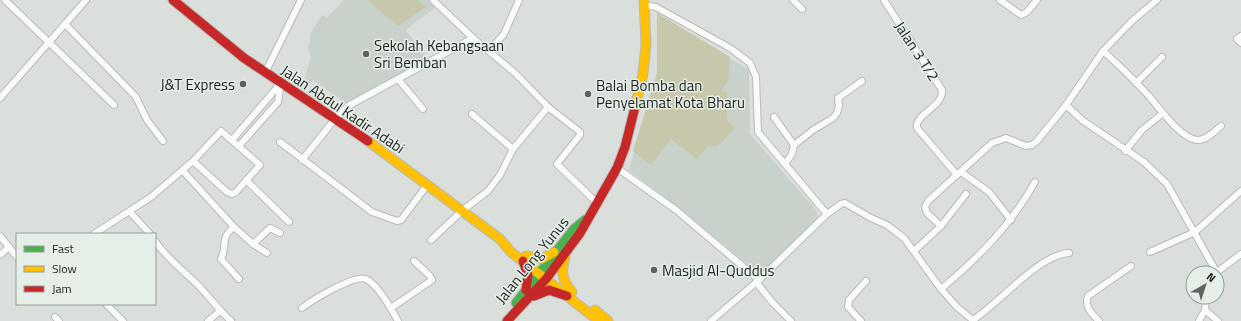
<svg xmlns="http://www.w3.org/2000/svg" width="1241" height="321" font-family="'Titillium Web',sans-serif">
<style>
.built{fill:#c8d2ca}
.green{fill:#c6c7ab}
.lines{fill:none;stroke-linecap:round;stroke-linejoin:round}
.street-casing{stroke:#b8bbb8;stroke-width:8}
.fast-casing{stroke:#b8bbb8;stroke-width:11}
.slow-casing{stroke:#b8bbb8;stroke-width:11}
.jam-casing{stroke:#b8bbb8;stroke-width:11}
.street{stroke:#f9fafa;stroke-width:6}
.fast{stroke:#4caf50;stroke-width:9}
.slow{stroke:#ffc107;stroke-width:9}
.jam{stroke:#c62828;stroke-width:9}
.poi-dot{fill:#5f6360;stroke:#e5eee7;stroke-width:1.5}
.labels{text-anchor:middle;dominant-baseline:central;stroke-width:3;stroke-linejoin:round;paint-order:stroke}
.poi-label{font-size:15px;fill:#1d201e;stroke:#e5eee7;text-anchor:start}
.street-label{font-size:15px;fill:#1d201e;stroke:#e5eee7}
</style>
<rect width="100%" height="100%" fill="#dadfdb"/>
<g class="built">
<path d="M344 0H431L437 6 406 30 429 61 347 104 313 80 306 88 302 85 311 58 308 50 311 32 322 15 327 18Z"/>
<path d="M657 13 749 70 750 134 816 210 818 218 764 270 757 272 683 211 629 170 657 73Z"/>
</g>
<g class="green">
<path d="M367 0H418L426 7 398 26Z"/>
<path d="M657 13 730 57 728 81 721 91 727 92V121L735 128 718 146H708L697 159 671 139 651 165 633 151 657 73Z"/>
</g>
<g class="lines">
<g class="street-casing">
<g id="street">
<path d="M5 0 114 105"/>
<path d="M433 0 473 38 515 73 548 107 580 132V135L557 164 597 203"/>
<path d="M793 0 802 9"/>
<path d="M884 0 942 90C944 107 914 114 917 128L957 175"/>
<path d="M1000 0 1021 15 1027 12 1037 0"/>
<path d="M644 5 656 7 730 48 750 63 756 77 758 132 827 214 759 280 711 321"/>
<path d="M65 24 136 97 147 120 163 141"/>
<path d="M1241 36 1237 39 1241 43"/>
<path d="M489 51 504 34 519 0"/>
<path d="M1103 51C1119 65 1134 80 1149 96 1159 108 1182 140 1198 140 1207 140 1215 131 1221 126"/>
<path d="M265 73 301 0"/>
<path d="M398 79 423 109"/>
<path d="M1136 83 1162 57"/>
<path d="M0 98 86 0"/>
<path d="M1066 105 1082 120 1144 162 1167 184 1217 273"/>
<path d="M472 114 513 149"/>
<path d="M774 117 794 145 792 154 785 164"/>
<path d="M232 140 281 83"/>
<path d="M280 142 372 212 397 221 401 220 428 184"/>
<path d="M794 145 813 130 833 118 837 113 839 106 838 98 862 81"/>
<path d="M239 146 278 102 281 83"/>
<path d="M1125 151 1142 130 1162 114"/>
<path d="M302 160 335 119 348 106 473 38"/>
<path d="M617 168 676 210 759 280"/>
<path d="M183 171 234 227 253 244 270 228 280 233"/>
<path d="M961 172 989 192 1011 220"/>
<path d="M246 180 289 222"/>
<path d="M130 212 150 234"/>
<path d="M827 214 841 204 845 203 871 218 887 225 904 238 941 289 957 307 974 321"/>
<path d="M941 226 927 213 925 207 928 201 992 143 1006 138 1026 146 1032 145 1037 141 1066 105 1103 51 1132 21 1157 0"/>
<path d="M234 227C219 239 228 245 221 259L239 279"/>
<path d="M94 234 151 197 193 161 221 131 260 165 236 192 232 194 227 192 193 161"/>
<path d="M0 236 17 257"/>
<path d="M431 240 463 210 488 191 500 175 513 149 548 107"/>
<path d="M155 241C167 259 184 271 199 286 210 298 219 310 231 321"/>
<path d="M253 244 267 253"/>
<path d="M914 251 941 226 966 194"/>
<path d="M1150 252 1195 232 1241 191"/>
<path d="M0 255 9 247"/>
<path d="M1217 272 1241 254"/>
<path d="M756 282 773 303 791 321"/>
<path d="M941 289C979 257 1011 225 1035 182"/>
<path d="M106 304 123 321"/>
<path d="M302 308C312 300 355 274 366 279 377 284 392 310 398 321"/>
<path d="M391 308 432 280 430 276 414 261"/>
<path d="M1205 310 1218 321"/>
<path d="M55 317 59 321"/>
<path d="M973 320C1001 302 1038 255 1069 253"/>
<path d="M208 321 220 311"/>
<path d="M861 321 848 307 849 300 866 281"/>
<path d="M1099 321C1092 314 1084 307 1088 296L1131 266"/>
<path d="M1199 321 1205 310 1206 297"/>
</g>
</g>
<g class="fast-casing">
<path id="fast" d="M516 303 574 229 585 220"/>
</g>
<g class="slow-casing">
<g id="slow">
<path d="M634 111 643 74 646 44 644 0"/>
<path d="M368 141 500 239 511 252 599 321"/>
<path d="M526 256 542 259 554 252"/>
<path d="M565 258C560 272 563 281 572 292"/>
<path d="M595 310 608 321"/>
</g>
</g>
<g class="jam-casing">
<g id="jam">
<path d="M173 0 244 58 368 141"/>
<path d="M523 261 528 275 526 290"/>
<path d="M534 296 549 290 567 296"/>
<path d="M507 321 546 279 580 233 617 168 625 147 634 111"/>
</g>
</g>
<use href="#street" class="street"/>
<use href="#fast" class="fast"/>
<use href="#slow" class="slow"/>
<use href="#jam" class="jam"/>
</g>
<g class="poi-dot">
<circle cx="366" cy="54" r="4"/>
<circle cx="243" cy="84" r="4"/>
<circle cx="588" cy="94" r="4"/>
<circle cx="654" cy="270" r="4"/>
</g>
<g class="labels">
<g class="poi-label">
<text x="374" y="45">Sekolah Kebangsaan<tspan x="374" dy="17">Sri Bemban</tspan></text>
<text x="235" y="84" text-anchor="end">J&amp;T Express</text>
<text x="596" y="85">Balai Bomba dan<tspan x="596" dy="17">Penyelamat Kota Bharu</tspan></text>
<text x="662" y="270">Masjid Al-Quddus</text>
</g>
<g class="street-label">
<text transform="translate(917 51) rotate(57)">Jalan 3 T/2</text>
<text transform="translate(343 109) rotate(34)">Jalan Abdul Kadir Adabi</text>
<text transform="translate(532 260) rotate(-51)">Jalan Long Yunus</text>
</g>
</g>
<rect x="16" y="233" width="140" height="72" fill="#e5eee7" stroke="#959c97"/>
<rect x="24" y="246" width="20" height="6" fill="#4caf50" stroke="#959c97"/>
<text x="52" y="253" font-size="12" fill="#1d201e">Fast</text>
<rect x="24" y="266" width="20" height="6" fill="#ffc107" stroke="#959c97"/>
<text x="52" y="273" font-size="12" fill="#1d201e">Slow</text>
<rect x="24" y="286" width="20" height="6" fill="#c62828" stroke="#959c97"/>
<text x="52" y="293" font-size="12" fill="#1d201e">Jam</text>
<g transform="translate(1205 285) rotate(39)"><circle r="19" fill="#e5eee7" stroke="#959c97"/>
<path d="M0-3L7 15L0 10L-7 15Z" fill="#5f6360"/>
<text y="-6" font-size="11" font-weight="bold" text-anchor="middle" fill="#1d201e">N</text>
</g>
</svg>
